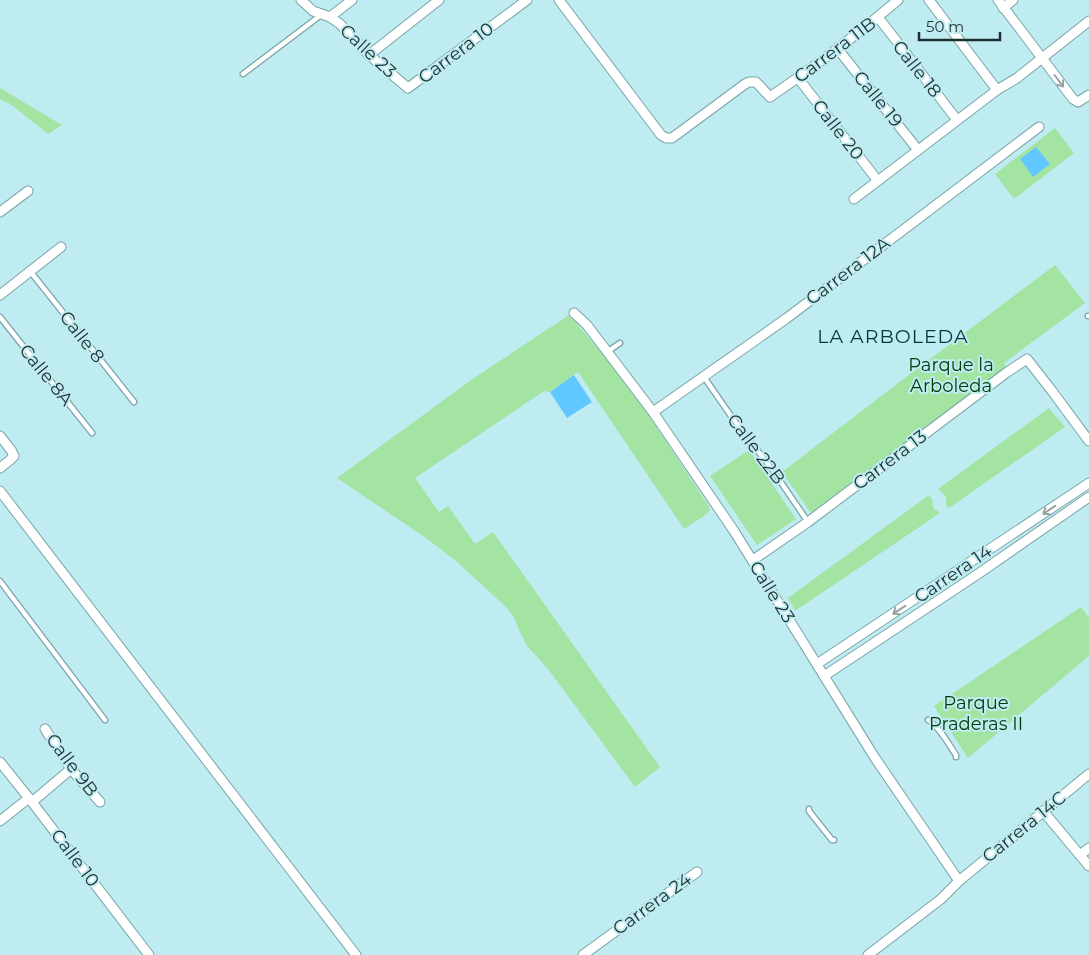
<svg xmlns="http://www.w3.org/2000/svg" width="1089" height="955" font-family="Montserrat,sans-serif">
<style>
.green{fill:#a3e4a3}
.building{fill:#60c8fe}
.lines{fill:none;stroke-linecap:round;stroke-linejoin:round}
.service-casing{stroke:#78a4a8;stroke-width:7}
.minor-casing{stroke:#78a4a8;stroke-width:11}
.service{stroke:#fff;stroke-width:4.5}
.minor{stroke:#fff;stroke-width:9}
.oneway{stroke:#99a1a2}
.labels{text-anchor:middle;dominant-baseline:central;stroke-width:4;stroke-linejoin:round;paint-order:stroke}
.street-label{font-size:18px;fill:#1d2f31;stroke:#bfecf1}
.park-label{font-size:18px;fill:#043a0b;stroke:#bfecf1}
.neighbourhood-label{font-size:19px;letter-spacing:1px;fill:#063438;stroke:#bfecf1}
</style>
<rect width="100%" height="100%" fill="#bfecf1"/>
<g class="green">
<path d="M0 88 62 125 48 134 13 106 0 99Z"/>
<path d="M1055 128 1074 153 1014 199 995 174Z"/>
<path d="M1055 265 1085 303 1004 363 1006 367 811 513 782 472 897 384Z"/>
<path d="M569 315 603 354 647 413 708 505 710 510 707 514 684 529 578 372 550 392 544 391 415 478 439 512 448 506 475 544 493 532 660 767 635 787 548 669 527 646 519 630 514 617 506 607 456 561 426 538 337 478 474 378Z"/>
<path d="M1049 408 1065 427 949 508 946 505V497L938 489Z"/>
<path d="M749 450 796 519 757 545 710 476Z"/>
<path d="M929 495 933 501C931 508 935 509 940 513L795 611 788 598Z"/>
<path d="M1081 607 1089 618V656L968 758 934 706Z"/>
</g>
<g class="building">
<path d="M1036 147 1050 164 1033 177 1020 159Z"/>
<path d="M574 375 592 402 567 418 550 392Z"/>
</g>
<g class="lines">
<g class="service-casing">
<g id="service">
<path d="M243 74 321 15"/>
<path d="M30 271 134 402"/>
<path d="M1088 316H1089"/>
<path d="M0 317 92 433"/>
<path d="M607 352 620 343"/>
<path d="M704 377 731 416 774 472 808 522"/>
<path d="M0 581 105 720"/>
<path d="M928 720C939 726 949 745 956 755V757"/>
<path d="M809 809V811L832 840H834"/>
</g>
</g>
<g class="minor-casing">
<g id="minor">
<path d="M301 0 313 11 330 17 340 24 369 55 408 88 527 0"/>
<path d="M559 0 661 135 666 138H672L745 84 749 82H756L770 97C814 67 857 35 898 0"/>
<path d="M929 0 997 90"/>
<path d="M998 0 1073 99 1078 102 1089 95"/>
<path d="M1003 8 1013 0"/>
<path d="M330 17 352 0"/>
<path d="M878 17 957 120"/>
<path d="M837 48 918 150"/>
<path d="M369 55 439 0"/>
<path d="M798 78 878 181"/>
<path d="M854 199 997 90 1017 78 1089 21"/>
<path d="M0 212 28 191"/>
<path d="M0 295 61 247"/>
<path d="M574 313 587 325 653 412 734 531 875 758 959 881"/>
<path d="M653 412 787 318 1039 127"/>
<path d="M0 436 11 450 14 456 10 460 0 468"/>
<path d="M0 491 356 955"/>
<path d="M753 560 808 522 1006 373 1027 359 1052 391 1089 441"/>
<path d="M817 664 1089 483"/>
<path d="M824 676 978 574 1089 497"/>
<path d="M45 729 71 769 100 802"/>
<path d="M0 762 32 802 149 955"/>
<path d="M32 802 71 769"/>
<path d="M1043 811 1089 866"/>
<path d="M0 821 29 798"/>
<path d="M1080 855 1089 848"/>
<path d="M583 955 697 872"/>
<path d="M868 955 941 899 959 881 1089 774"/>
</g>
</g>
<use href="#service" class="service"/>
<use href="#minor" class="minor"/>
</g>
<defs><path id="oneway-shaft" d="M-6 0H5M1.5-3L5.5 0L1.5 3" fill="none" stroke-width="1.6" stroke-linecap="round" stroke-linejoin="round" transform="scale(1.25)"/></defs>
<g class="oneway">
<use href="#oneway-shaft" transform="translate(1059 81) rotate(53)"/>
<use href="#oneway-shaft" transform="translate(1049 510) rotate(146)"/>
<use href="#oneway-shaft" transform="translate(899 610) rotate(147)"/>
</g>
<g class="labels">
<g class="street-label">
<text transform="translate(835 50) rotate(-37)">Carrera 11B</text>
<text transform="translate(368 51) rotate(43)">Calle 23</text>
<text transform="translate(456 53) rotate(-37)">Carrera 10</text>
<text transform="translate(917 69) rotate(52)">Calle 18</text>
<text transform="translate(878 99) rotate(51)">Calle 19</text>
<text transform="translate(838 130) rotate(52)">Calle 20</text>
<text transform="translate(848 271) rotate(-37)">Carrera 12A</text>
<text transform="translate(82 337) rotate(52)">Calle 8</text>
<text transform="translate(46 375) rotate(51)">Calle 8A</text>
<text transform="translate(756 449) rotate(53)">Calle 22B</text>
<text transform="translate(890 460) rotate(-37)">Carrera 13</text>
<text transform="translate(953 574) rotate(-34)">Carrera 14</text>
<text transform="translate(772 592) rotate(58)">Calle 23</text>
<text transform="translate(72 765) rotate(53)">Calle 9B</text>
<text transform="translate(1024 827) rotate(-39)">Carrera 14C</text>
<text transform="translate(75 858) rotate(53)">Calle 10</text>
<text transform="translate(652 904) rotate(-36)">Carrera 24</text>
</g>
<g class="park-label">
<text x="951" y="365">Parque la<tspan x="951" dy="21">Arboleda</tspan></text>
<text x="976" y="703">Parque<tspan x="976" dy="21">Praderas II</tspan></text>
</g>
<g class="neighbourhood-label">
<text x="893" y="336">LA ARBOLEDA</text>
</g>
</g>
<path d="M919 32v8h81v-8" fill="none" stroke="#1d2f31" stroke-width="2.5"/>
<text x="926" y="32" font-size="15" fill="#1d2f31" stroke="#bfecf1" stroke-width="4" paint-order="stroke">50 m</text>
</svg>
